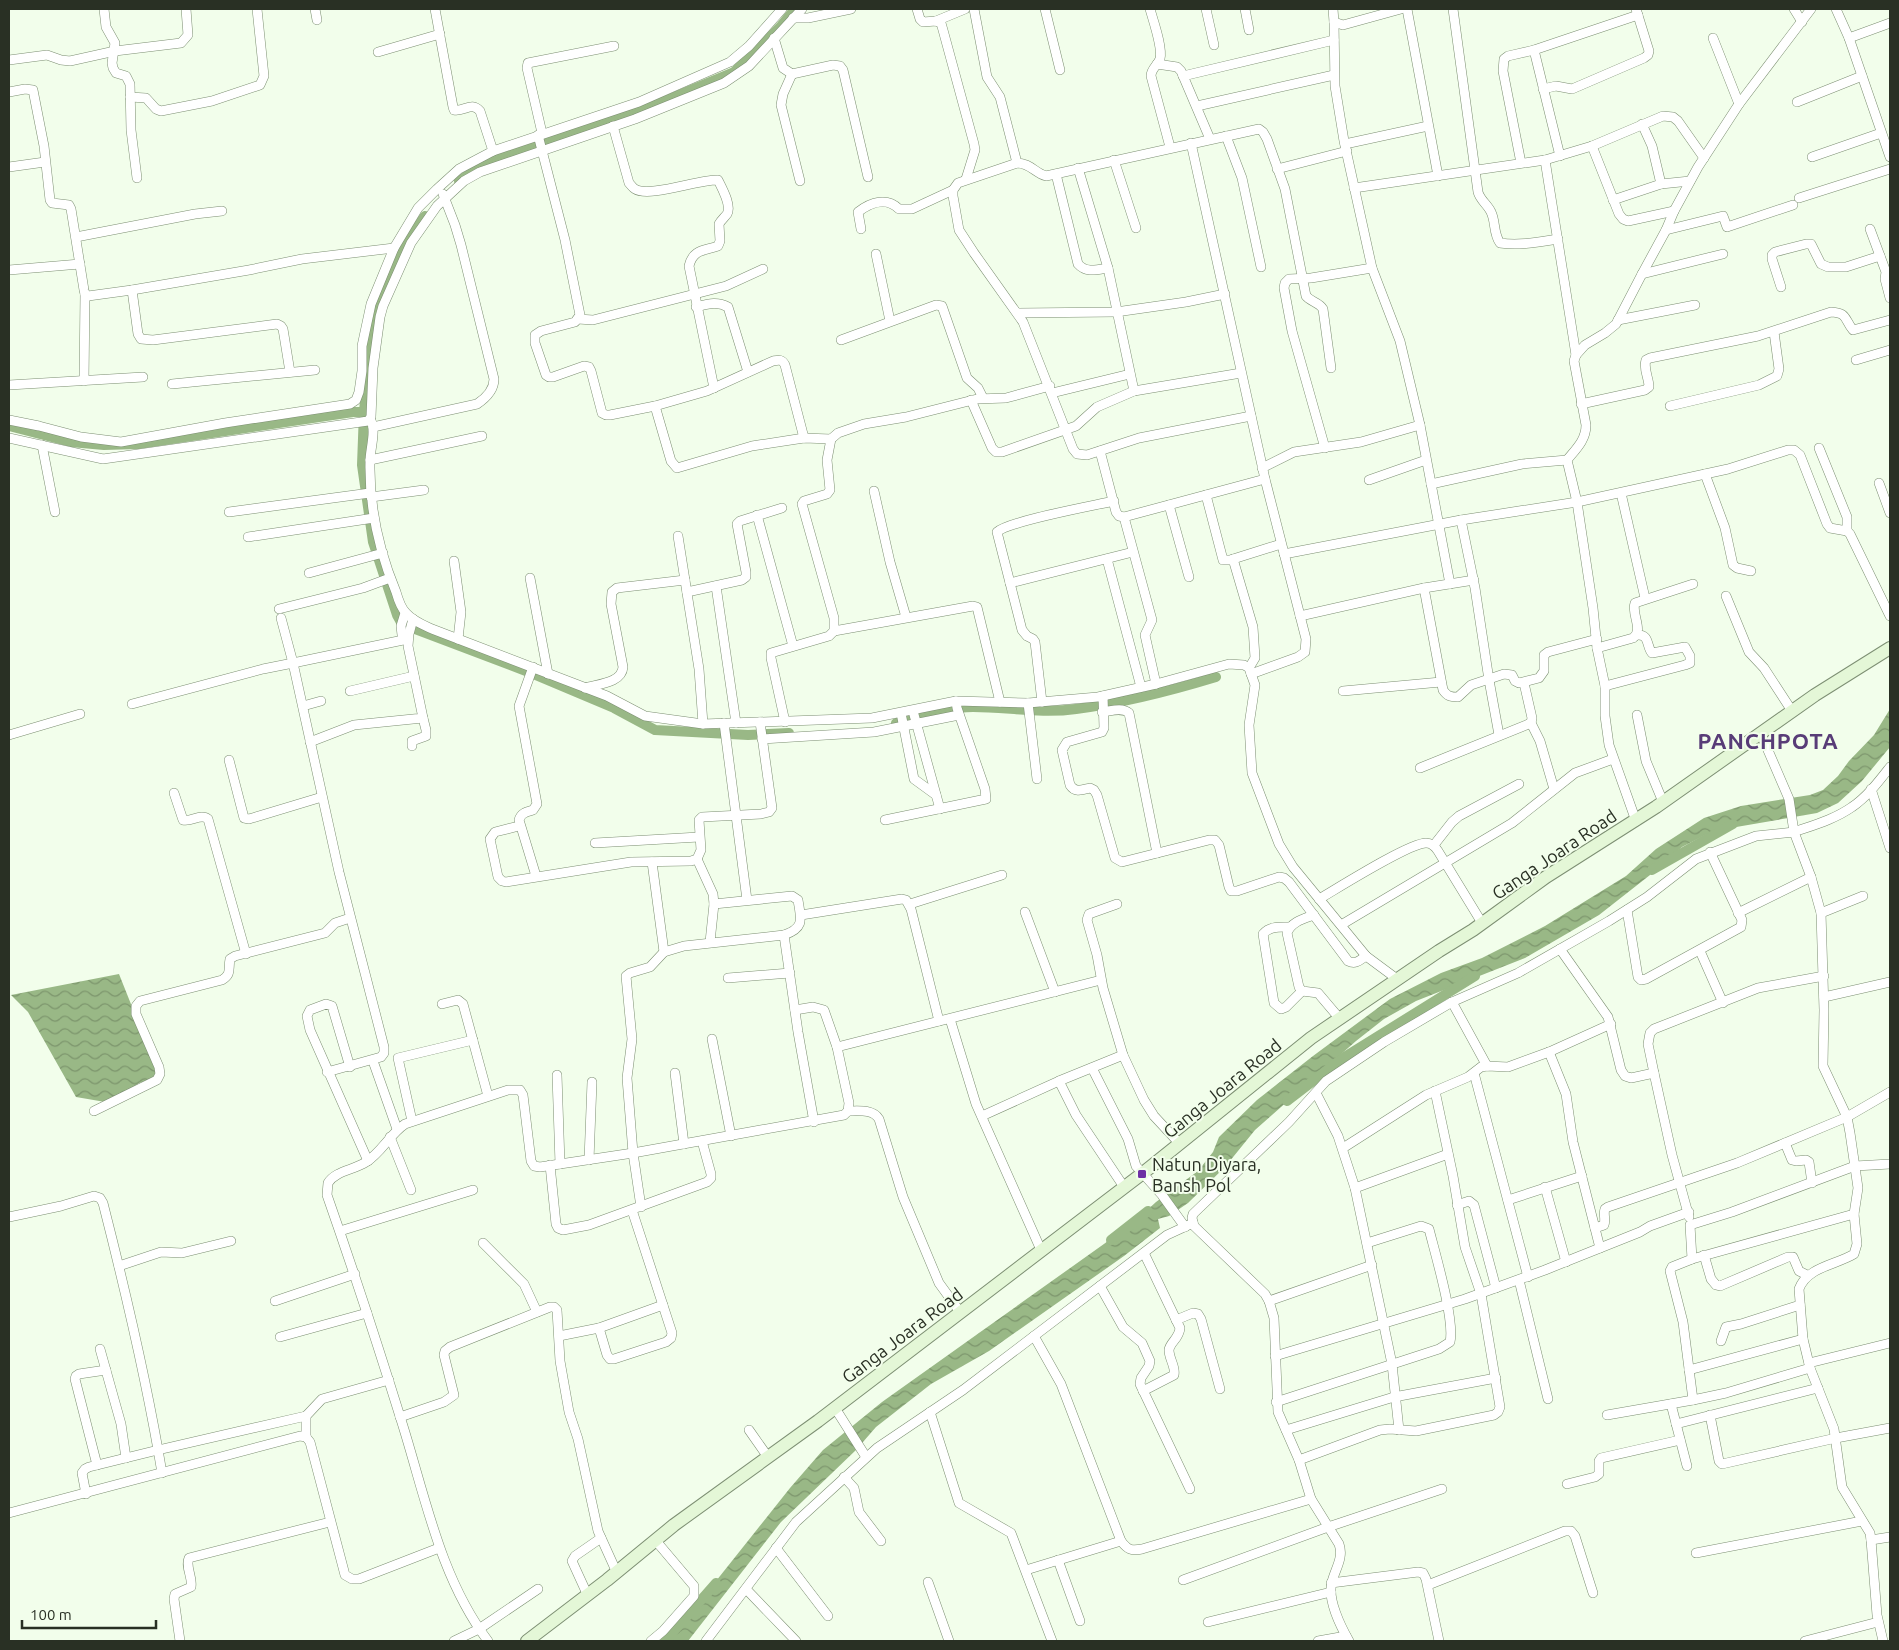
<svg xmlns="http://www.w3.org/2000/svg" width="1899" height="1650" font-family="Ubuntu,sans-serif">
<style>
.water{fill:url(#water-waves)}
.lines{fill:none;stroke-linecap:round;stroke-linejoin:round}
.canal{stroke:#99b886;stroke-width:10}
.minor-casing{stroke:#7d8f73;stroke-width:10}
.secondary-casing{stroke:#7d8f73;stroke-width:14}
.minor{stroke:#fff;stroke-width:9}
.secondary{stroke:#e4f7d7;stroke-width:12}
.poi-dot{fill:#6e30a5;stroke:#f2feeb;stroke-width:2}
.labels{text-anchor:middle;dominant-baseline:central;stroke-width:4;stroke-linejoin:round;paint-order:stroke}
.street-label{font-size:18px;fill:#293024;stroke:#f2feeb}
.poi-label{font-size:18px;fill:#293024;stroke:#f2feeb;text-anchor:start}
.district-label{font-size:22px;font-weight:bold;letter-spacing:1px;fill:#583c77;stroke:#f2feeb}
</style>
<defs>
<pattern id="water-waves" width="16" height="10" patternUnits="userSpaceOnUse" patternTransform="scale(1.25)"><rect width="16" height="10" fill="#99b886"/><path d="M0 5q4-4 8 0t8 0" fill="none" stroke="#7d966d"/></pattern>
</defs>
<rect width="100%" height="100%" fill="#f2feeb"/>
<g class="water">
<path d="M1890 709V747L1862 781 1838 803 1817 813 1713 831 1682 847 1650 875 1599 915 1525 958 1416 1001 1384 1019 1356 1041 1255 1130 1225 1167 1188 1203 1169 1216 1158 1219 1160 1228 1124 1256 989 1351 931 1384 876 1427 856 1450 781 1522 688 1641H662L689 1615 790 1488 823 1450 882 1402 1132 1224 1156 1202 1198 1171 1213 1152 1219 1137 1257 1100 1313 1056 1390 999 1441 973 1482 958 1545 926 1626 876 1656 849 1704 818 1741 806 1810 795 1823 790 1838 776 1849 761 1874 735Z"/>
<path d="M119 974 160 1077 139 1083 111 1103 76 1097 28 1012 11 995Z"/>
</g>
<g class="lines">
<g class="canal">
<path d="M459 181 488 161 640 111 734 72 781 26 795 9"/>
<path d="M425 216 414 231 401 254 383 291 378 307 367 375 364 412 362 465 373 542 397 615 402 624 526 671 614 708 655 730 748 735 789 733"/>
<path d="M9 426 71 442 104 445 138 444 353 412H364"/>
<path d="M896 723C921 717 947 707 973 707 1007 707 1041 714 1076 709 1124 703 1170 691 1216 677"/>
<path d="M1652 870 1733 824"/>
<path d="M1287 1101 1343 1058 1475 976"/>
<path d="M1111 1240 1148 1211"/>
<path d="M665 1641 716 1583"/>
</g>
<g class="minor-casing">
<g id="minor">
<path d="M104 9 106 27 115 43 112 63 113 68 116 73 126 76 130 84 131 130 137 178"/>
<path d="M315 9 317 20"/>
<path d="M435 9 453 107 454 110C465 112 471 101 480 111L493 151"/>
<path d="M917 9 920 19 923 22 936 21 941 23 943 30 974 144 975 150 966 179"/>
<path d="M974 9 987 77 1000 97 1017 163"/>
<path d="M1045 9 1060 70"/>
<path d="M1150 9C1153 20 1163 48 1160 59 1157 66 1151 69 1151 76L1170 147"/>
<path d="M1206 9 1214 45"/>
<path d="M1245 9 1249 30"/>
<path d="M1333 9 1334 22 1343 25 1401 9"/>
<path d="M1407 9 1438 176"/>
<path d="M1453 9 1478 192C1480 200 1488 205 1491 212 1496 222 1493 233 1500 243 1519 246 1539 242 1558 239"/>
<path d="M1794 9 1802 22"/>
<path d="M1836 9 1849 38 1890 157"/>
<path d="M793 18H808L851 9"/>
<path d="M936 21 965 9"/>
<path d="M1334 22 1335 86 1344 141 1372 268 1400 341 1420 425 1450 584"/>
<path d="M774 38 783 68 792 74 833 65 840 66 843 70 868 177"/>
<path d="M1713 38 1739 104"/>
<path d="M1849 38 1890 23"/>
<path d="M1534 50 1560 156"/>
<path d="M378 52 440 34"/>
<path d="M9 60 47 55 61 60 70 61 115 51 181 43 188 35 186 9"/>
<path d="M1157 64 1177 67 1181 71 1210 139"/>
<path d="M792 74 783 94 781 105 800 181"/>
<path d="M1183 76 1334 40"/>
<path d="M1543 89 1556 86 1572 89 1644 58 1648 55 1649 51 1636 9"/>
<path d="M9 92 25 89 33 90 44 146 50 200 52 203 69 205 71 209 84 290 85 294 88 296 132 290 249 270 302 259 394 248"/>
<path d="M130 97 146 98 156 109 161 111 212 101 260 85 264 76 257 9"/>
<path d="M1797 102 1862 76"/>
<path d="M1197 106 1334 75"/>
<path d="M1642 124 1652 146 1661 184"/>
<path d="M613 126 629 183C631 185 633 188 635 189 649 198 700 179 718 180 722 188 732 206 727 214 725 217 721 220 719 224L720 241 718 246C704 251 693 249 689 266L714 388"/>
<path d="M542 133 527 68 528 63 614 46"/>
<path d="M538 135 565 240 580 315 575 322 541 331 535 335V343L546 375 549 377H553L584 366 589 367 591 371 602 413 606 415H610L655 406 707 391 773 361C779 360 782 359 785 365L804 438"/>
<path d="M1226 136 1242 178 1261 267"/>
<path d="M1191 143 1265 479 1306 639 1305 652 1298 657 1251 674"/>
<path d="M1345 144 1428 126"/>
<path d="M1592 146 1619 214 1623 219 1628 221 1674 211"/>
<path d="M1812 157 1881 133"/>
<path d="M1114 160 1136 228"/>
<path d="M1545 160 1576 355"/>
<path d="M1521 163 1503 71 1504 59 1508 56 1534 50 1638 15"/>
<path d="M9 167 45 162"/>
<path d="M1078 168 1108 268 1134 391"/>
<path d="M1277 169 1347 151"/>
<path d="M1056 174 1078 264C1086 273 1096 270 1108 268"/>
<path d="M1354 188 1545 160 1592 146 1663 116 1673 117 1678 121 1704 158"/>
<path d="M1799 198 1890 169"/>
<path d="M1613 200 1661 184 1690 181"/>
<path d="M861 229 858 212C871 202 887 197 899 209H912L953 190"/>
<path d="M1870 229 1886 272 1885 279 1890 298"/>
<path d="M1666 230 1723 216 1727 227 1793 205"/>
<path d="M76 237 195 214 222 211"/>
<path d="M876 254 890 321"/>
<path d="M9 270 80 264"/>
<path d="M1642 274 1723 254"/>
<path d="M1781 287 1772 259V255L1775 252 1806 244H1811L1821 264 1828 267H1846L1880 256"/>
<path d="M132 290 138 334 141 339 153 340 277 324 281 326 283 329 290 372"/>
<path d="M696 307C708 304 717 301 728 307L748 372"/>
<path d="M1018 313 1116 312 1186 302 1225 294"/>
<path d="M578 319 593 320 726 286 763 269"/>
<path d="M1618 320 1695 305"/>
<path d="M841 340 936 305 942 306 967 378 978 388 983 398"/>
<path d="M1856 360 1890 350"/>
<path d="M84 381 85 294"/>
<path d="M172 384 315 370"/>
<path d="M9 385 143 377"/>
<path d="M1052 393 1130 374"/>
<path d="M971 400 992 448 996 452H1002L1076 426 1097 407 1134 391 1241 373"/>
<path d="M1581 404 1645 390 1649 387C1649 378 1643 369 1646 360L1650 358 1758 336 1831 312C1848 313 1844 319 1853 330L1890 320"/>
<path d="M655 406 671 461 677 468 752 446 804 438 831 439"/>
<path d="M1670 406 1759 385 1777 376 1779 369 1774 332"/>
<path d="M1251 416 1139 438 1087 455 1077 454 1073 449 1023 322 974 253 959 230 953 196V190L958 183 1017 163C1030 163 1035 173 1046 176L1259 129 1263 132 1267 139 1285 189 1306 296C1311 302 1319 302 1323 309L1331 368"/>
<path d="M370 419C377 429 370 449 370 461 369 506 379 551 396 592 398 599 401 608 406 613 413 621 423 625 432 629L607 696 645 716 703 724 872 718 956 701 1028 703 1098 697 1156 684 1229 664 1244 665 1249 668 1255 685 1249 725 1252 773 1279 844 1293 867 1366 956 1397 979"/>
<path d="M9 420 39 426 81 437 121 442 225 423 350 404 356 400 359 392 362 371V346L371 304 394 248 418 208 437 189 459 169 493 151 639 102 730 62 749 46 782 9"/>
<path d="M373 427 477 404C486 398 494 390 494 379L461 245 455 225 443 194"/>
<path d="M9 438 103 459 368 421 371 417 373 368 380 317 383 306 411 243 437 206 464 181 480 172 635 119 724 83 749 66 802 9"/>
<path d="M42 445 55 512"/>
<path d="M1325 448 1292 331 1284 288 1285 283 1289 279 1311 278 1372 268"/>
<path d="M1819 448 1847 517V531"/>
<path d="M1100 451 1116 512 1119 516 1124 517 1265 479"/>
<path d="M370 460 482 436"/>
<path d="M1262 468 1294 452 1361 442 1420 425"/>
<path d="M1705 474 1725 528 1733 565 1737 568 1751 571"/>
<path d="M1369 480 1426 460"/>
<path d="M1879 483 1890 513"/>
<path d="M1431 484 1522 464 1567 460"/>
<path d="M874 491 890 562 906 617"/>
<path d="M1621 493 1645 598"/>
<path d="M1206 495 1223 560H1230L1281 544"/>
<path d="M371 497 424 490"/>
<path d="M1169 505 1189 577"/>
<path d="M229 512 370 493"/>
<path d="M757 515 793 646"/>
<path d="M1124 517 1152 620 1145 635 1156 684"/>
<path d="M1461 520 1475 588 1489 680 1499 735"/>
<path d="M678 536 699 669 703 724"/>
<path d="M248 537 374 518"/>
<path d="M1284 554 1461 520 1577 502 1728 469 1788 450H1794L1800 455 1827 524 1830 528 1847 531 1850 534 1890 616"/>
<path d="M1107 559 1141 687"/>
<path d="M1233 559 1253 627 1255 658 1249 668"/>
<path d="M454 561 461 612 458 639"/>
<path d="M309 573 383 553"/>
<path d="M530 578 548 674"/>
<path d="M1010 583 1133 552"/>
<path d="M716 586 736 723"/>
<path d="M1424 588 1443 690C1447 696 1450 697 1458 697L1471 685 1504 674 1512 675 1515 681 1519 683 1539 678 1544 671V655L1548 652 1597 639"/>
<path d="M687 592 742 580 746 577V572L737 524 740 521 782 508"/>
<path d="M1726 596 1749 652 1764 668 1792 711"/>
<path d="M279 609 363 588 390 578"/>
<path d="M405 613 401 626 402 635 408 639"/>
<path d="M1300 616 1424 588 1474 580"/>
<path d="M281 618 293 663 408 639"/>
<path d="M834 631 973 606 977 607 1000 702"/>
<path d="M1597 648 1633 638C1644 630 1631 614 1635 603L1693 584"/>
<path d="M533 667 519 706 537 804 533 810C526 812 521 813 519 820L536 876"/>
<path d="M1605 686 1685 665 1690 663V656L1685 647 1652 653C1646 646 1650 634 1637 635"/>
<path d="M585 688C598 684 622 683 623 667L611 604 612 592 617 588 685 580"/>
<path d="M350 691 414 676"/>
<path d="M1343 691 1441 682"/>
<path d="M1103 696 1104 728 1102 732 1067 742 1062 750 1070 785C1075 793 1082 790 1090 788L1094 790 1097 795 1115 858 1122 862 1209 840H1215L1219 845 1229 887 1231 891H1237L1279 877 1284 878 1289 882 1348 961C1356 965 1360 960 1366 956"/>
<path d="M1042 702 1035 642 1033 639 1027 636 1022 630 997 532C1009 521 1092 506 1114 501"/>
<path d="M1028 703 1037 779"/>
<path d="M132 704 263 669 293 663 339 872 384 1047V1053L381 1057 327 1072"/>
<path d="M303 706 321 701"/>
<path d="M913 711 940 809"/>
<path d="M1102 712C1111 711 1122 707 1129 713L1157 853"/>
<path d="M901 713 914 779 936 795"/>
<path d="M1637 715 1646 761 1663 802"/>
<path d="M785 722 771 658V653L829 636 834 631V618L802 504 804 501 827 494 830 490 827 460 831 439 838 433 864 424 906 417 977 399 1006 398 1050 386"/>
<path d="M724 723 747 900"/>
<path d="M1531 723 1540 741 1554 789"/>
<path d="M1761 734 1789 799 1794 832C1814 825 1835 819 1852 807 1867 797 1879 781 1890 767"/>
<path d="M9 735 80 714"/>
<path d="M762 739 874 732 959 715"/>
<path d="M310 742 354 725 423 718 408 646 409 634 413 619"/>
<path d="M412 746V741L426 736V730L423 718"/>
<path d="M229 760 244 818 249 819 322 797"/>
<path d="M1420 768 1531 723 1532 718 1524 683"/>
<path d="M1871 789 1890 848"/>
<path d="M174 793 183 820C192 822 201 813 208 819L246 954"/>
<path d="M885 820 986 799 985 789 957 708 956 701"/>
<path d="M1636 821 1609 745 1605 716V686L1597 648 1593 608 1577 502 1567 460C1576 449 1586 440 1586 425L1574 361 1576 355 1585 345 1605 333 1616 324 1642 274 1666 230 1674 211 1698 167 1739 104 1811 9"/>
<path d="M519 826 495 832 490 839 498 877 502 881 506 882 631 862 691 861 697 859 701 850 699 820 702 817 761 814 769 812 772 808 760 722"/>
<path d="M595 843 699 837"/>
<path d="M1434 845 1452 822 1459 816 1519 784"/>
<path d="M697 859 713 894 714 904 710 942"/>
<path d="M652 862 664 952"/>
<path d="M1319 899C1338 888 1409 843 1426 843 1432 843 1435 846 1438 851L1482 923"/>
<path d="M910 904 1002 875"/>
<path d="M1117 904 1089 914 1087 920 1097 955 1103 988 1123 1055 1144 1100 1154 1116 1180 1144"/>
<path d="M1627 910 1638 977 1641 980 1646 979 1741 927 1742 920 1710 852"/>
<path d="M1025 912 1055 992"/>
<path d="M1738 913 1811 877"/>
<path d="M1821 913 1863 896"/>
<path d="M801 915 902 899 906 900 911 909 939 1021"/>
<path d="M1314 915C1303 919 1291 922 1287 933L1299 987 1302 991 1318 993 1340 1019"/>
<path d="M1341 925 1512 823 1575 773 1613 759"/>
<path d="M1289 927C1279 927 1270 926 1263 934L1274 1003 1281 1009 1286 1007 1302 991"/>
<path d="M784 935 798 1032 814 1122"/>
<path d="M1560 949 1608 1017 1621 1070 1625 1076 1631 1078 1654 1073"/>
<path d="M1700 951 1723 1003"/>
<path d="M728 978 790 973"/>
<path d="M1824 997 1890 982"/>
<path d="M1452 1002 1487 1066"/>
<path d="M442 1004 458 1000 463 1004 488 1096"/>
<path d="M950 1019 976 1104 1041 1250"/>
<path d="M712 1039 731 1136"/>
<path d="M837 1047 1101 980"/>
<path d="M1549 1052 1566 1094 1573 1142 1600 1248"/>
<path d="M373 1061 397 1129"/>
<path d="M350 1067 332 1006 326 1004 310 1010 307 1016 310 1030 368 1161"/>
<path d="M1092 1068 1128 1139 1136 1166 1162 1195 1185 1227"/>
<path d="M675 1073 684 1144"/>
<path d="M1474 1073 1528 1277"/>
<path d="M557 1075 560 1164"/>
<path d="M1059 1081 1076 1115 1124 1187"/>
<path d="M1316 1093 1338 1136 1355 1188 1392 1364 1399 1430"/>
<path d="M94 1111 157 1080 160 1074 159 1067 136 1014V1006L140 1001 222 980C232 974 228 969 230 959L235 956 325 933 335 923 350 918"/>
<path d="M848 1111C859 1111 873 1109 879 1119L903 1197 939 1283 960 1312"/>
<path d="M982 1116 1059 1081 1123 1055"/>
<path d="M412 1121 398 1058 473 1040"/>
<path d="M390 1137 411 1190"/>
<path d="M1785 1143 1792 1160 1796 1161 1806 1160 1809 1162 1812 1183"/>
<path d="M1343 1148 1426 1095 1468 1077 1481 1067 1487 1066 1508 1067 1549 1052 1611 1024"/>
<path d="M589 1160 592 1082"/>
<path d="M550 1165 556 1224 558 1228 563 1230 589 1225 707 1182 711 1178V1174L702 1141"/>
<path d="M1545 1187 1566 1262"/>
<path d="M1355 1188 1448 1154"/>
<path d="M1508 1200 1582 1176"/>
<path d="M1457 1205 1469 1201 1474 1205 1496 1288"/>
<path d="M641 1207 633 1153 627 1078 632 1039 626 976 630 973 650 967 664 952 684 946 784 935C805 928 801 919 798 900L792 896 714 904"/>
<path d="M9 1217 61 1206 94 1196 100 1198 103 1203C126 1293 147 1382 162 1473"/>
<path d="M1689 1217 1672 1155 1654 1073 1648 1044 1650 1033 1654 1029 1758 988 1824 976"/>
<path d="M1595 1228 1604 1225C1606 1219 1603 1214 1605 1209L1608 1207 1737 1163 1847 1117 1890 1092"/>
<path d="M340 1231 473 1190"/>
<path d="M483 1243 524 1284 537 1312"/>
<path d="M1704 1255 1711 1279 1716 1285 1720 1286 1788 1257H1793L1799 1271 1807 1275"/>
<path d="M1692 1259 1854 1214"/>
<path d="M119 1266 161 1252 182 1253 231 1241"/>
<path d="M1519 1280 1548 1399"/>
<path d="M1100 1286 1123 1327 1142 1343 1150 1361 1149 1366 1141 1378 1140 1384 1190 1489"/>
<path d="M275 1301 355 1274"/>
<path d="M1269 1301 1372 1265"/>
<path d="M1176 1320 1193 1313 1198 1314 1201 1319 1220 1389"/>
<path d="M599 1328 607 1355 610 1359H614L666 1342 671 1338 672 1333 632 1210"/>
<path d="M559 1336 599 1328 663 1305"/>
<path d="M1034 1336 1061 1384 1121 1541C1128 1550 1131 1551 1142 1549L1311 1499"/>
<path d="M280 1337 367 1313"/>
<path d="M1721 1341 1726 1327 1741 1324 1800 1305"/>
<path d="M100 1349 121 1424 126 1458"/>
<path d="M1275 1356 1465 1299 1545 1270 1640 1232 1650 1226 1689 1212"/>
<path d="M1809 1363 1890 1343"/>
<path d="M1810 1368 1726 1393 1693 1400 1683 1322 1670 1271 1672 1267 1692 1259 1690 1225 1732 1212 1855 1166 1890 1164"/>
<path d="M1689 1370 1803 1339"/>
<path d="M1143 1391 1174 1375C1176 1367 1169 1359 1169 1350 1170 1342 1179 1339 1180 1328L1144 1253"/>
<path d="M1276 1402 1439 1349 1450 1342C1455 1320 1435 1253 1429 1229L1421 1226 1367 1243"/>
<path d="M1671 1404 1687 1466"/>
<path d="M835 1408 866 1457"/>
<path d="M930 1412 959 1503 1011 1533 1052 1641"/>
<path d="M1607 1415 1693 1400"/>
<path d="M1710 1415 1719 1461 1722 1464 1836 1438 1890 1428"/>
<path d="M400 1417 444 1402 454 1395 444 1355 445 1351 450 1347 550 1307H554L557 1310 560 1361 569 1412 578 1439 598 1531 617 1573"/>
<path d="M1676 1424 1818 1388"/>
<path d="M749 1430 768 1457"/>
<path d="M1286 1430 1394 1397 1496 1378"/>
<path d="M306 1437V1416L322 1399 389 1380"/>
<path d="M1299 1460 1380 1430 1390 1429 1416 1431 1494 1415 1498 1412 1500 1407 1481 1294 1465 1247 1453 1176 1435 1091"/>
<path d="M97 1465 75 1379 76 1376 79 1374 106 1370"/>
<path d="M844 1477 854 1488 859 1512 881 1541"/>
<path d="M1567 1484 1595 1477 1599 1474V1461L1601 1458 1680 1440"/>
<path d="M86 1494 82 1473 85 1469 89 1467 158 1450 306 1416"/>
<path d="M9 1513 300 1436 306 1437 310 1442 345 1575 352 1579H359L439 1548"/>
<path d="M1871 1540 1890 1537"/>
<path d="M776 1548 828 1616"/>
<path d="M1696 1553 1862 1521"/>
<path d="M1058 1560 1080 1621"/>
<path d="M1026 1570 1121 1541"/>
<path d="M1183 1580 1328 1527 1442 1489"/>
<path d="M928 1582 949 1641"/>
<path d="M1331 1583 1418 1572 1423 1573 1426 1579 1439 1641"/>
<path d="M1428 1585 1565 1531H1571L1575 1536 1593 1593"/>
<path d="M746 1589 796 1641"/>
<path d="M588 1596 572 1561 575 1556 601 1538"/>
<path d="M1208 1622 1331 1592"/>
<path d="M180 1641 174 1599 175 1594 191 1587C193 1577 185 1567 189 1558L330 1522"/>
<path d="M454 1641 479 1629 538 1589"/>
<path d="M488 1641C441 1579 426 1500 403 1426 379 1349 354 1272 327 1195L328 1183C335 1171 354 1170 366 1162 381 1153 390 1134 405 1124L508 1090H520L523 1095 531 1161 534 1166 540 1167 633 1153 844 1115 848 1111 849 1103 837 1047 824 1010 813 1007 795 1010"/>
<path d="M651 1641 663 1631 694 1596V1586L656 1541"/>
<path d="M706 1641 796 1522 877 1448 963 1390 1167 1235 1193 1223"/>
<path d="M1318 1641 1346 1636"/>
<path d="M1349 1641C1341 1627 1327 1599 1332 1582 1335 1569 1344 1558 1339 1544L1311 1499 1299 1460 1278 1412 1274 1318 1269 1301 1265 1294 1194 1226 1192 1218 1193 1214 1289 1122 1326 1081 1384 1042 1452 1002 1518 973 1609 921 1647 897 1696 859 1756 836 1794 832 1811 877 1821 913 1824 1010 1823 1066 1847 1117 1850 1133 1858 1188 1854 1214 1857 1244 1854 1254C1836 1265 1807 1267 1799 1289L1803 1339 1810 1368 1834 1429 1842 1487 1870 1533 1871 1540 1877 1615 1883 1641"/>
<path d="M1805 1641 1878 1622"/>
</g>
</g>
<g class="secondary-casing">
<path id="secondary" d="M527 1641 607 1580 674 1525 818 1421 1143 1173 1311 1038 1439 951 1473 930 1546 877 1656 807 1815 695 1890 648"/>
</g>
<use href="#minor" class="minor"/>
<use href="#secondary" class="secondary"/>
</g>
<rect class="poi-dot" x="1137" y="1169" width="10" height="10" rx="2.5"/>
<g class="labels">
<g class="street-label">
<text transform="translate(1554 854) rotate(-34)">Ganga Joara Road</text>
<text transform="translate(1222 1088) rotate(-39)">Ganga Joara Road</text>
<text transform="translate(902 1335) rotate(-37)">Ganga Joara Road</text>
</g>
<g class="poi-label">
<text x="1152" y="1164">Natun Diyara,<tspan x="1152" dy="21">Bansh Pol</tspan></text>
</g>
<g class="district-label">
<text x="1768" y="740">PANCHPOTA</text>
</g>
</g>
<rect width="1899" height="1650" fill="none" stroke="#293024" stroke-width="20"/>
<path d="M22 1620v8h134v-8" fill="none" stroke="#293024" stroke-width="2.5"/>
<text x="30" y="1620" font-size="15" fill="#293024" stroke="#f2feeb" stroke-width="4" paint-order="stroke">100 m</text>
</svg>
